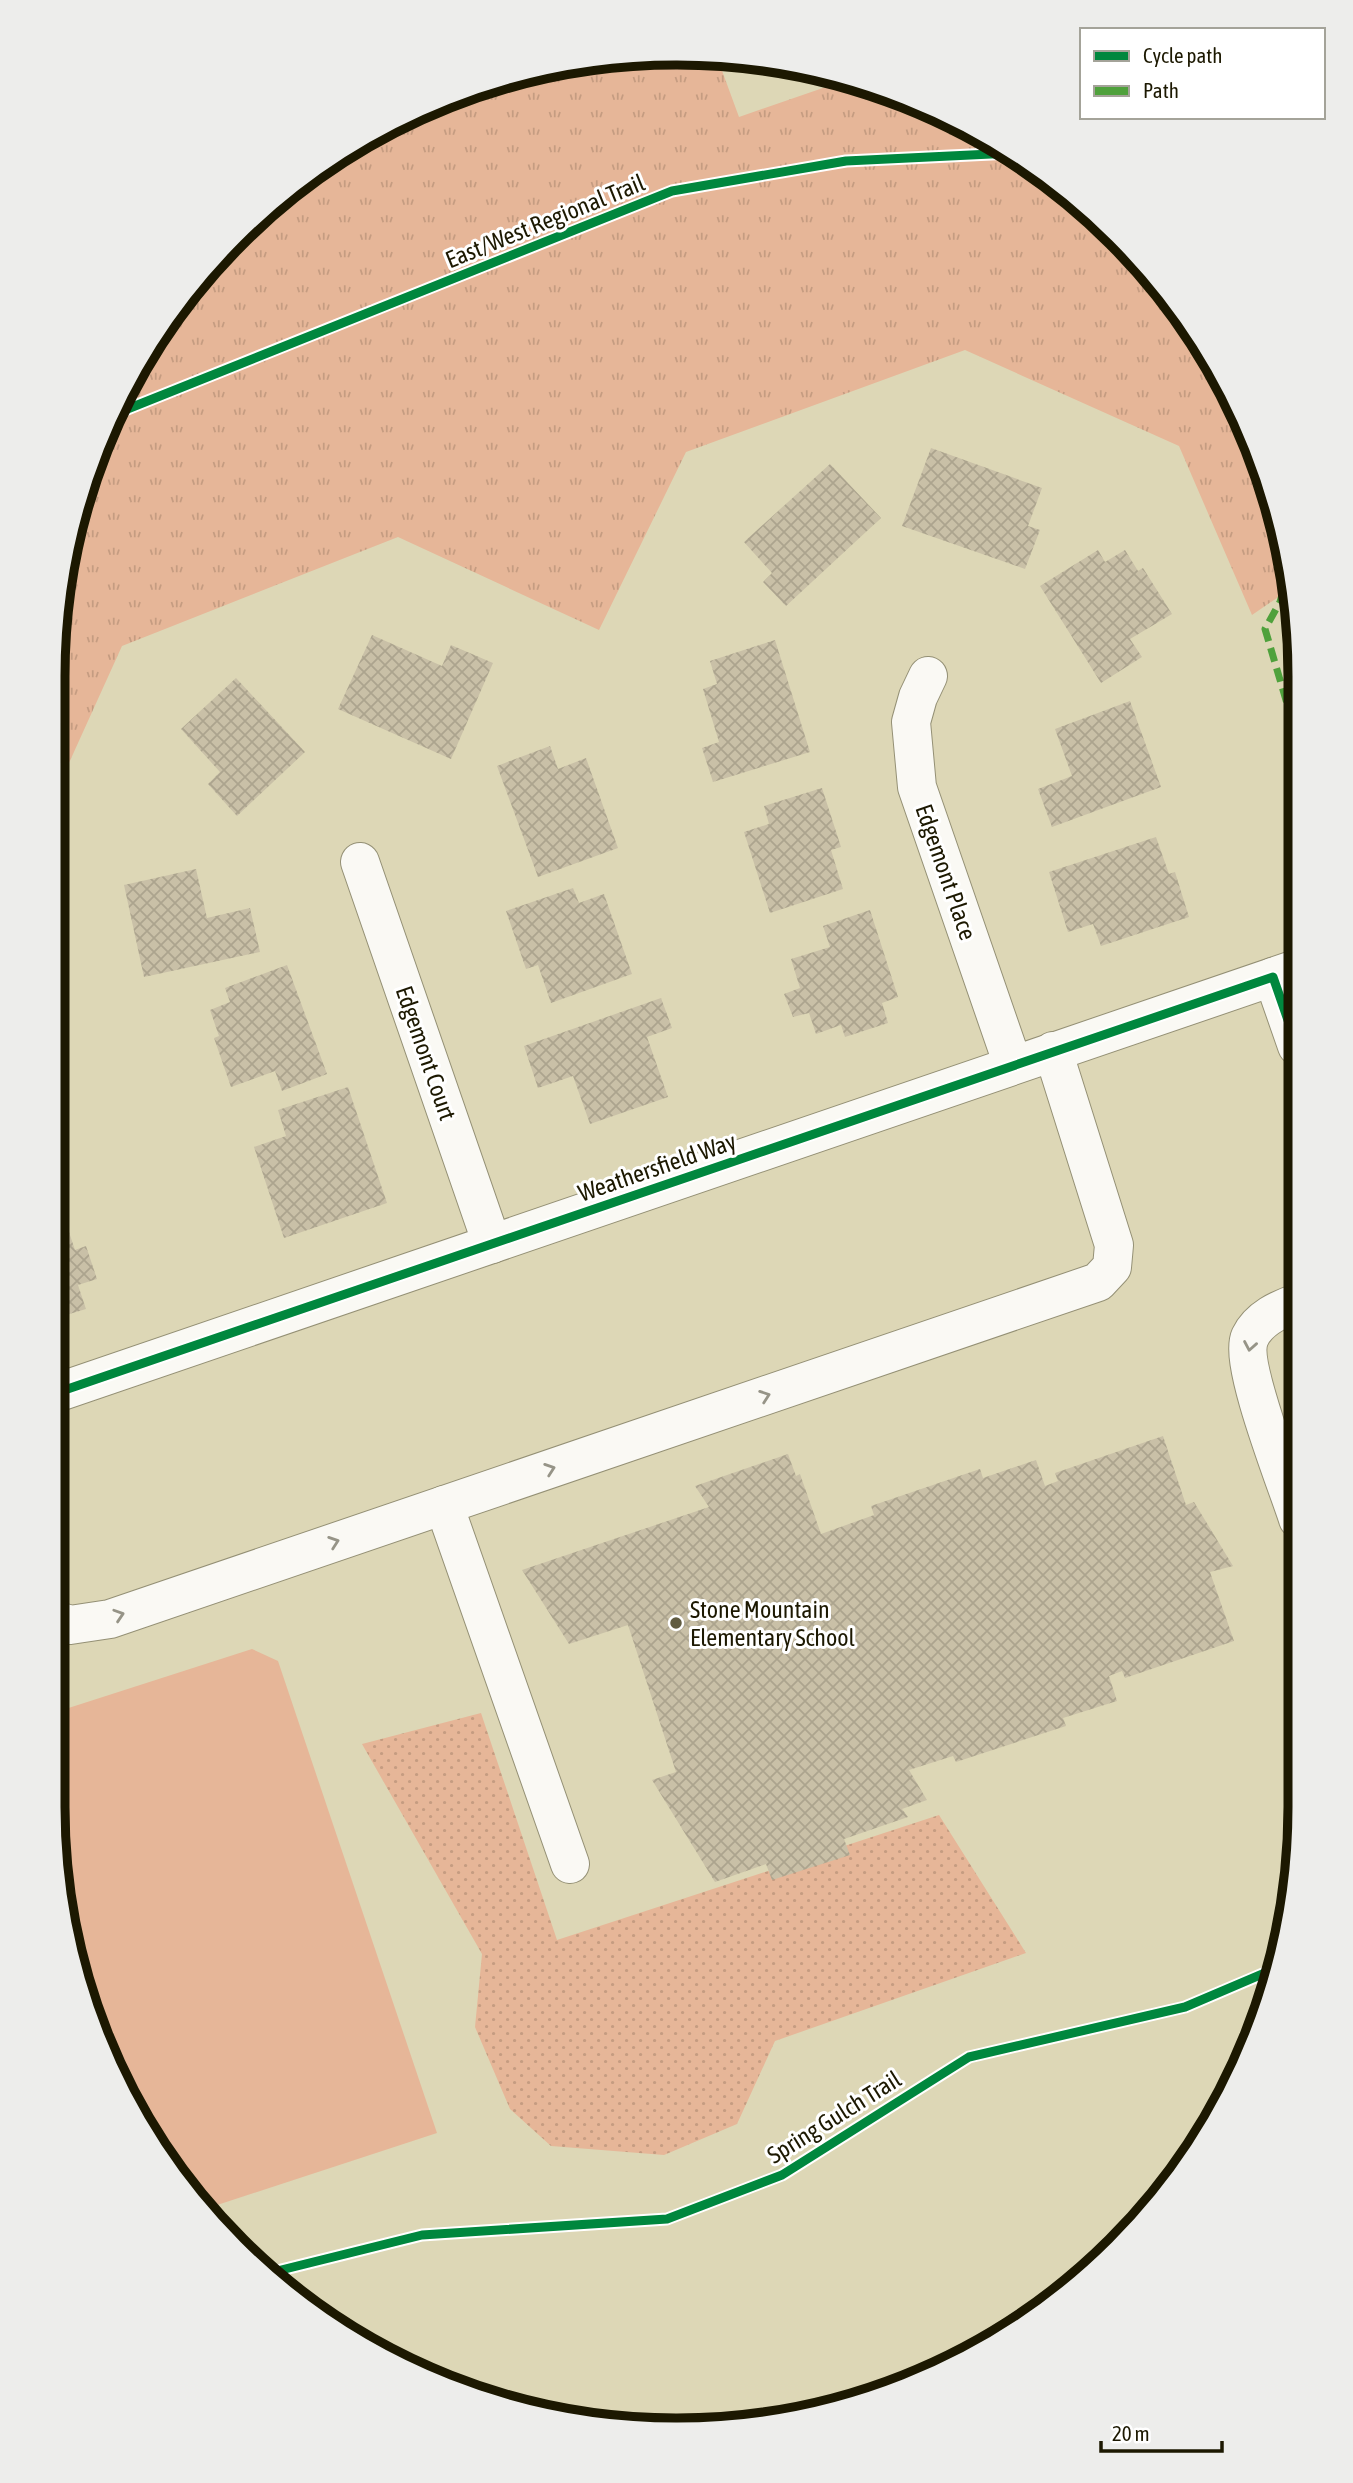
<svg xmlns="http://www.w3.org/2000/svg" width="1353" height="2483" font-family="'Asap Condensed',sans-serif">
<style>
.grass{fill:url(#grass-tufts)}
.park{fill:url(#park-dots)}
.garden{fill:#e6b698}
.building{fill:url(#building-cross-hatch)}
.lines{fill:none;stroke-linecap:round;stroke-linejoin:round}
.minor-casing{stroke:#949075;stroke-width:40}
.minor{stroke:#faf9f4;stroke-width:38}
.quiet{stroke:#4fa13c;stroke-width:7;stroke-dasharray:14 7;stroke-linecap:butt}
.cycleway-casing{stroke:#fff;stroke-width:13}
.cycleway{stroke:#00873e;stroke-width:9}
.oneway{stroke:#969487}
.poi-dot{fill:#605b40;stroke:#fff;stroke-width:2.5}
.labels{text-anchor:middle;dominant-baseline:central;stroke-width:6;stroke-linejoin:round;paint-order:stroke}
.street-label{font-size:24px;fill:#1c1801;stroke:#fff}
.poi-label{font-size:24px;fill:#1c1801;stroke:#fff;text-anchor:start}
.rim{fill:none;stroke:#1c1801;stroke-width:9}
</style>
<defs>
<pattern id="grass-tufts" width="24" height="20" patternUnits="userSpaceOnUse" patternTransform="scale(1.75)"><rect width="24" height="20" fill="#e6b698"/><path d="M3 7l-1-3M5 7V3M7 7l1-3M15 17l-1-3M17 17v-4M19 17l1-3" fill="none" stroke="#c59c81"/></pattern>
<pattern id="park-dots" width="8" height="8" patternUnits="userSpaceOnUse" patternTransform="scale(1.75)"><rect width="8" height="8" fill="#e6b698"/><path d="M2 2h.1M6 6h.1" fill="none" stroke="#c59c81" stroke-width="1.8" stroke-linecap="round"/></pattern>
<pattern id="building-cross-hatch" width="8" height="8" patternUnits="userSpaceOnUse" patternTransform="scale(1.75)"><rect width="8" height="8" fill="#c9c0a7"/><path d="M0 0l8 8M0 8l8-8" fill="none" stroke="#aca48e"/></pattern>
</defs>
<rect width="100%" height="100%" fill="#ddd7b6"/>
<path class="grass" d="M635 54 717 57 739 117 849 79 877 85 988 136 1088 208 1195 330 1267 476 1293 587 1252 615 1179 446 965 350 686 452 599 630 398 537 122 646 54 796V636L74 515 136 365 207 265 296 182 400 117 515 74Z"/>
<path class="park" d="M481 1713 557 1940 939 1815 1026 1953 775 2041 737 2124 664 2155 551 2146 510 2109 475 2027 482 1954 362 1744Z"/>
<path class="garden" d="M252 1649 278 1661 437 2133 205 2209 182 2187 86 2007 53 1806V1713Z"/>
<g class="building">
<path d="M931 448 1042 488 1028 526 1040 530 1025 569 902 526Z"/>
<path d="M830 464 881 518 786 606 763 582 772 573 744 542Z"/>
<path d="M1098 550 1105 562 1125 550 1138 571 1143 568 1172 614 1130 639 1142 657 1101 683 1040 586Z"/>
<path d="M372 635 442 666 451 645 493 663 451 759 338 709Z"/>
<path d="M775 640 810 752 713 782 702 748 719 742 703 689 717 684 710 661Z"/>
<path d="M236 678 305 752 237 816 208 784 220 772 181 729Z"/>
<path d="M1130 701 1161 787 1052 827 1038 789 1072 776 1055 729Z"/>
<path d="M550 746 558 769 586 758 618 848 538 877 497 766Z"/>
<path d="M822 788 841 847 831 850 843 889 770 913 744 832 769 824 764 806Z"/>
<path d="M1156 837 1169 874 1175 872 1189 917 1101 946 1093 924 1068 932 1049 872Z"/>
<path d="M196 869 207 918 250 908 260 952 144 977 124 885Z"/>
<path d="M573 888 579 903 604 894 632 974 551 1003 538 965 526 969 506 911Z"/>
<path d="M870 910 898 997 882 1003 888 1023 845 1037 841 1025 816 1034 809 1013 793 1017 784 994 800 988 791 959 830 947 823 926Z"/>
<path d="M287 965 327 1074 282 1091 275 1071 231 1087 214 1038 219 1036 210 1010 230 1002 225 988Z"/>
<path d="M661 998 672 1028 647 1037 668 1097 590 1124 573 1076 538 1088 524 1046Z"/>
<path d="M348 1087 387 1203 284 1238 254 1147 286 1136 278 1110Z"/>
<path d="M66 1223 75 1250 86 1246 97 1279 78 1285 86 1309 53 1319V1227Z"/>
<path d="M1163 1436 1186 1505 1194 1502 1233 1566 1210 1572 1234 1641 1125 1678 1122 1671 1109 1676 1117 1701 1063 1718 1066 1726 956 1762 953 1756 909 1770 927 1800 902 1809 908 1817 844 1839 850 1855 772 1880 766 1864 715 1882 652 1780 676 1772 628 1625 569 1644 522 1570 709 1507 695 1486 788 1454 796 1476 800 1474 821 1534 874 1515 871 1506 980 1469 983 1478 1036 1460 1045 1486 1058 1481 1055 1473Z"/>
</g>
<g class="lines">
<g class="minor-casing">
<g id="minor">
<path d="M928 676 918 697 911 722 917 787 1013 1065"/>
<path d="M360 862 492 1244"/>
<path d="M1273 977 1297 1046"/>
<path d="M1297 1303C1280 1309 1259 1318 1250 1337 1238 1363 1288 1487 1298 1519"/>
<path d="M53 1394 1296 969"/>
<path d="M444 1505 570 1864"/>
<path d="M53 1619 70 1625 110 1619 1098 1282 1112 1267 1114 1245 1053 1051"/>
</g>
</g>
<use href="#minor" class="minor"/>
<path class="quiet" d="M1289 570 1280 602 1265 629 1296 734"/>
<g class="cycleway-casing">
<g id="cycleway">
<path d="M115 414 672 191 846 161 1012 153"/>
<path d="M53 1394 1273 977 1297 1046"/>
<path d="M273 2272 422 2235 667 2219 782 2175 969 2057 1185 2007 1279 1967"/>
</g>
</g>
<use href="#cycleway" class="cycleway"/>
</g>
<defs><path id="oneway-chevron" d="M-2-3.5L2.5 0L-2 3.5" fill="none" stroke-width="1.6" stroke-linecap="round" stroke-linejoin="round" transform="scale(1.75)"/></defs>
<g class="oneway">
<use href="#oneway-chevron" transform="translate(1250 1346) rotate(100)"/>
<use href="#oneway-chevron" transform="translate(765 1396) rotate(-19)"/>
<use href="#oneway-chevron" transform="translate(550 1469) rotate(-19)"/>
<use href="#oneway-chevron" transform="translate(334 1542) rotate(-19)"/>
<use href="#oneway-chevron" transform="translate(119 1615) rotate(-18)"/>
</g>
<circle class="poi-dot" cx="676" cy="1623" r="7"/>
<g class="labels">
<g class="street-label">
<text transform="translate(545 221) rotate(-22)">East/West Regional Trail</text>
<text transform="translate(946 872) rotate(71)">Edgemont Place</text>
<text transform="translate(426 1053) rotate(71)">Edgemont Court</text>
<text transform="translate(657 1167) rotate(-19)">Weathersfield Way</text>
<text transform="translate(834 2117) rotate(-32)">Spring Gulch Trail</text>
</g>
<g class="poi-label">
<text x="690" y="1609">Stone Mountain<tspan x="690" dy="28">Elementary School</tspan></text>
</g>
</g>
<path d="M0 0H1353V2483H0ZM676 65H677A611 611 0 0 1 1288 676V1807A611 611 0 0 1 677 2418H676A611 611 0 0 1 65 1807V676A611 611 0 0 1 676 65Z" fill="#ededeb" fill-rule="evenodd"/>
<path class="rim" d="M676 65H677A611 611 0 0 1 1288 676V1807A611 611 0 0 1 677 2418H676A611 611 0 0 1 65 1807V676A611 611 0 0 1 676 65Z"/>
<rect x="1080" y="28" width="245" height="91" fill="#ffffff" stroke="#a4a399" stroke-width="2"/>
<rect x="1094" y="51" width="35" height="10" fill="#00873e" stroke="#a4a399" stroke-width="2"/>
<text x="1143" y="63" font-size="21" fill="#1c1801">Cycle path</text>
<rect x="1094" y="86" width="35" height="10" fill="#4fa13c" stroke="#a4a399" stroke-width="2"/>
<text x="1143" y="98" font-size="21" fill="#1c1801">Path</text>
<path d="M1101 2441v10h121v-10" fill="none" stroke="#1c1801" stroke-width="3.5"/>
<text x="1112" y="2441" font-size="21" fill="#1c1801" stroke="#ffffff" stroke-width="5" paint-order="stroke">20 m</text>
</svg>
